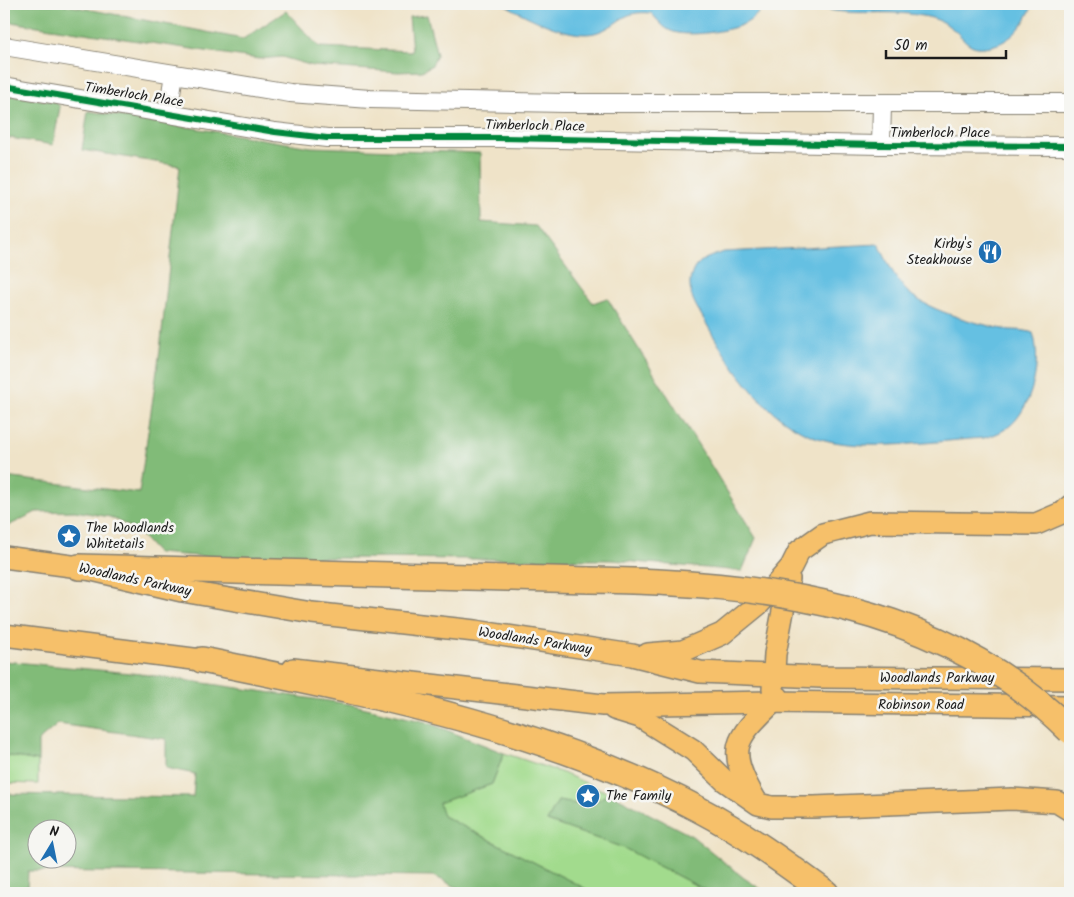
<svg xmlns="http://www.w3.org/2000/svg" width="1074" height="897" font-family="Kalam,sans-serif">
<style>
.green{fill:#a2db8d;stroke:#5f7c54}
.forest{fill:#81bb78;stroke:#4e6c4a;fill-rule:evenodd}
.water{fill:#65c0e2;stroke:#406e7f}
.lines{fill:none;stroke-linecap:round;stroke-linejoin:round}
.minor-casing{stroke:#868072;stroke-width:20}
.major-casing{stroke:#868072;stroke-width:24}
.highway-casing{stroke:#868072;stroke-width:28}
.minor{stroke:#fff;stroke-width:18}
.major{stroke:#f6c06b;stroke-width:21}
.highway{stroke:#f6c06b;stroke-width:25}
.highway-bridge-casing{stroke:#868072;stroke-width:28;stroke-linecap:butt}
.highway-bridge{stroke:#f6c06b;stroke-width:25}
.cycleway-casing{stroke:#f6f6f2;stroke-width:9}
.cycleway{stroke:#00873e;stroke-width:6}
.labels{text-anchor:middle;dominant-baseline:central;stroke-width:5;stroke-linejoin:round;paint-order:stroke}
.street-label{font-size:14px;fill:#1c1c1c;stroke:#f6f6f2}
.poi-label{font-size:14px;fill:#1c1c1c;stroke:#f6f6f2;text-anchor:start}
</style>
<rect width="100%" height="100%" fill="#f6f6f2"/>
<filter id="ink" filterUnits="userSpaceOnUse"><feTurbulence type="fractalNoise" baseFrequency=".02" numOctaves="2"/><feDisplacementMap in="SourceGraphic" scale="10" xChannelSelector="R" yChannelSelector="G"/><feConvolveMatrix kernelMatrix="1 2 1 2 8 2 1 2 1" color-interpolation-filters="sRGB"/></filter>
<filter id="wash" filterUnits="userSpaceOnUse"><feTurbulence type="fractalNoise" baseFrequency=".0096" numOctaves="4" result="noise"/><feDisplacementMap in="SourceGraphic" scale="20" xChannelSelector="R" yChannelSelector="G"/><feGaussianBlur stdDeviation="1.12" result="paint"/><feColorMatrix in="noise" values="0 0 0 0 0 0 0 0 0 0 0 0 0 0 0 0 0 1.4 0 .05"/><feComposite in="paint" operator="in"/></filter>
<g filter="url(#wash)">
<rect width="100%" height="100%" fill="#efe3c8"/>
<g class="green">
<path d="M504 753 563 773 609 793 589 806 558 801 547 821 624 848 711 893H594L443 816 438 803 492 784Z"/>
<path d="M4 755 38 761V784L4 783Z"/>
</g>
<g class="forest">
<path d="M4 4H61L243 39 286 11 319 47 412 51 409 17 427 15 437 55 432 65 422 71 398 72 313 66 282 57 259 59 4 21Z"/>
<path d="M4 94 56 102 60 107 53 145 4 137Z"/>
<path d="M88 111 311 147 480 153 481 222 536 226 593 303 607 298 756 538 742 571 611 560 210 557 157 553 136 530 110 517 75 511 36 512 4 528V477L139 493 160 350 180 166 82 150Z"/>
<path d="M4 661 141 674 349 704 426 722 504 753 492 784 439 803 443 816 594 893H468L434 876 28 871 27 893H4V794L193 797 195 774 166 768V739L58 724 38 741V761L4 755ZM38 830H68V860H38Z"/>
<path d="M609 793 692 836 744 878 767 893H711L624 848 547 821 558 801 589 806Z"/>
</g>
<g class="water">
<path d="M504 4H765C760 11 755 18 746 23 731 31 687 38 671 31 663 28 657 19 651 13 622 10 621 24 598 32 573 41 526 17 504 4Z"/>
<path d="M808 4H1033C1024 26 1010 45 984 47 966 49 963 35 950 27 943 21 931 17 922 16 884 8 844 19 808 4Z"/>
<path d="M879 244C886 259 893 275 904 288 923 310 975 323 1003 329 1013 331 1023 329 1033 333 1042 360 1033 404 1012 424 1003 432 994 435 984 438 936 441 867 452 821 439 768 423 732 369 706 323 697 307 684 291 693 271 698 259 713 256 724 252Z"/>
</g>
</g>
<g filter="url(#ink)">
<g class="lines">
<g class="minor-casing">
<g id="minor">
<path d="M4 46 290 93 370 99 564 103H1070"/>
<path d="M4 86 275 132 327 138H498L881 145 1070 146"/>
<path d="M168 112 174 74"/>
<path d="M881 145 882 105"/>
</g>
</g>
<g class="major-casing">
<g id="major">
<path d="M4 557 79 567 182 591 312 613 475 631 632 655 700 672 820 677 1070 679"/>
<path d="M4 635 217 662"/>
<path d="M648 654 683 651 722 634 760 603 791 567 799 551 823 534 870 522 1036 524 1064 512 1070 506"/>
<path d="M293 669 603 705 772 702 1070 706"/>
<path d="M773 689 775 654 789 579"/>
<path d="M614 709 640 717 693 750 725 781 758 804 772 807H814L1012 799 1057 802 1070 810"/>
<path d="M755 799C723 745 738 737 778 697"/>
</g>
</g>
<g class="highway-casing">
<g id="highway">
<path d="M79 567 589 580"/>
<path d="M202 660C373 695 544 727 700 810 744 833 785 863 826 893"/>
</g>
</g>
<use href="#minor" class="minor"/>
<use href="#major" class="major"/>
<use href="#highway" class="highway"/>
<g class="highway-bridge-casing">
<path id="highway-bridge" d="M589 580C761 582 943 603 1070 731"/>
</g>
<use href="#highway-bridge" class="highway-bridge"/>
<g class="cycleway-casing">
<path id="cycleway" d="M4 86 275 132 327 138H498L881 145 1070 146"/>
</g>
<use href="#cycleway" class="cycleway"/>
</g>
</g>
<defs>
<g id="restaurant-disc" transform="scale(1.25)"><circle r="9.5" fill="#1f6fb2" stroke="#f6f6f2"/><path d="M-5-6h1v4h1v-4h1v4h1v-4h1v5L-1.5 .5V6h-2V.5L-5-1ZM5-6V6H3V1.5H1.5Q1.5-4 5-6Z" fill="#fff"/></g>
<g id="sight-disc" transform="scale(1.25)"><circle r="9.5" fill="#1f6fb2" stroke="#f6f6f2"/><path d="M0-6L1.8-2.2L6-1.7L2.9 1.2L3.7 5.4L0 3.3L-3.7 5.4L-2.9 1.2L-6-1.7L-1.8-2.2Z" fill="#fff"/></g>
</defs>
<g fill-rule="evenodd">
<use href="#restaurant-disc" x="990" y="252"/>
<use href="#sight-disc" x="69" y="536"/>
<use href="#sight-disc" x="588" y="796"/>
</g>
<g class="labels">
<g class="street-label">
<text transform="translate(134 95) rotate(9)">Timberloch Place</text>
<text transform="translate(535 126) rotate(1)">Timberloch Place</text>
<text x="940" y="133">Timberloch Place</text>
<text transform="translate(135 580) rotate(12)">Woodlands Parkway</text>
<text transform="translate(535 641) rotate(9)">Woodlands Parkway</text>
<text x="937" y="678">Woodlands Parkway</text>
<text x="921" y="705">Robinson Road</text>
</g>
<g class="poi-label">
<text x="972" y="244" text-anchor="end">Kirby's<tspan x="972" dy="16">Steakhouse</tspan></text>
<text x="86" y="528">The Woodlands<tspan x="86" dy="16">Whitetails</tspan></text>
<text x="606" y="796">The Family</text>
</g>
</g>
<rect width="1074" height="897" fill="none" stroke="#f6f6f2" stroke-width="20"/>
<g transform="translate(52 844) rotate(10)"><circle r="24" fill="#f6f6f2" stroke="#9f9f9c"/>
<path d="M0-4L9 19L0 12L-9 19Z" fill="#1f6fb2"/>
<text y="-8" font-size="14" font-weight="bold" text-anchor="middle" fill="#1c1c1c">N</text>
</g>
<path d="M886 50v8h120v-8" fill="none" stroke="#1c1c1c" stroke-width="2.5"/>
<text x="894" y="50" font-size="15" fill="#1c1c1c" stroke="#f6f6f2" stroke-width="4" paint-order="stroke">50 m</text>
</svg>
